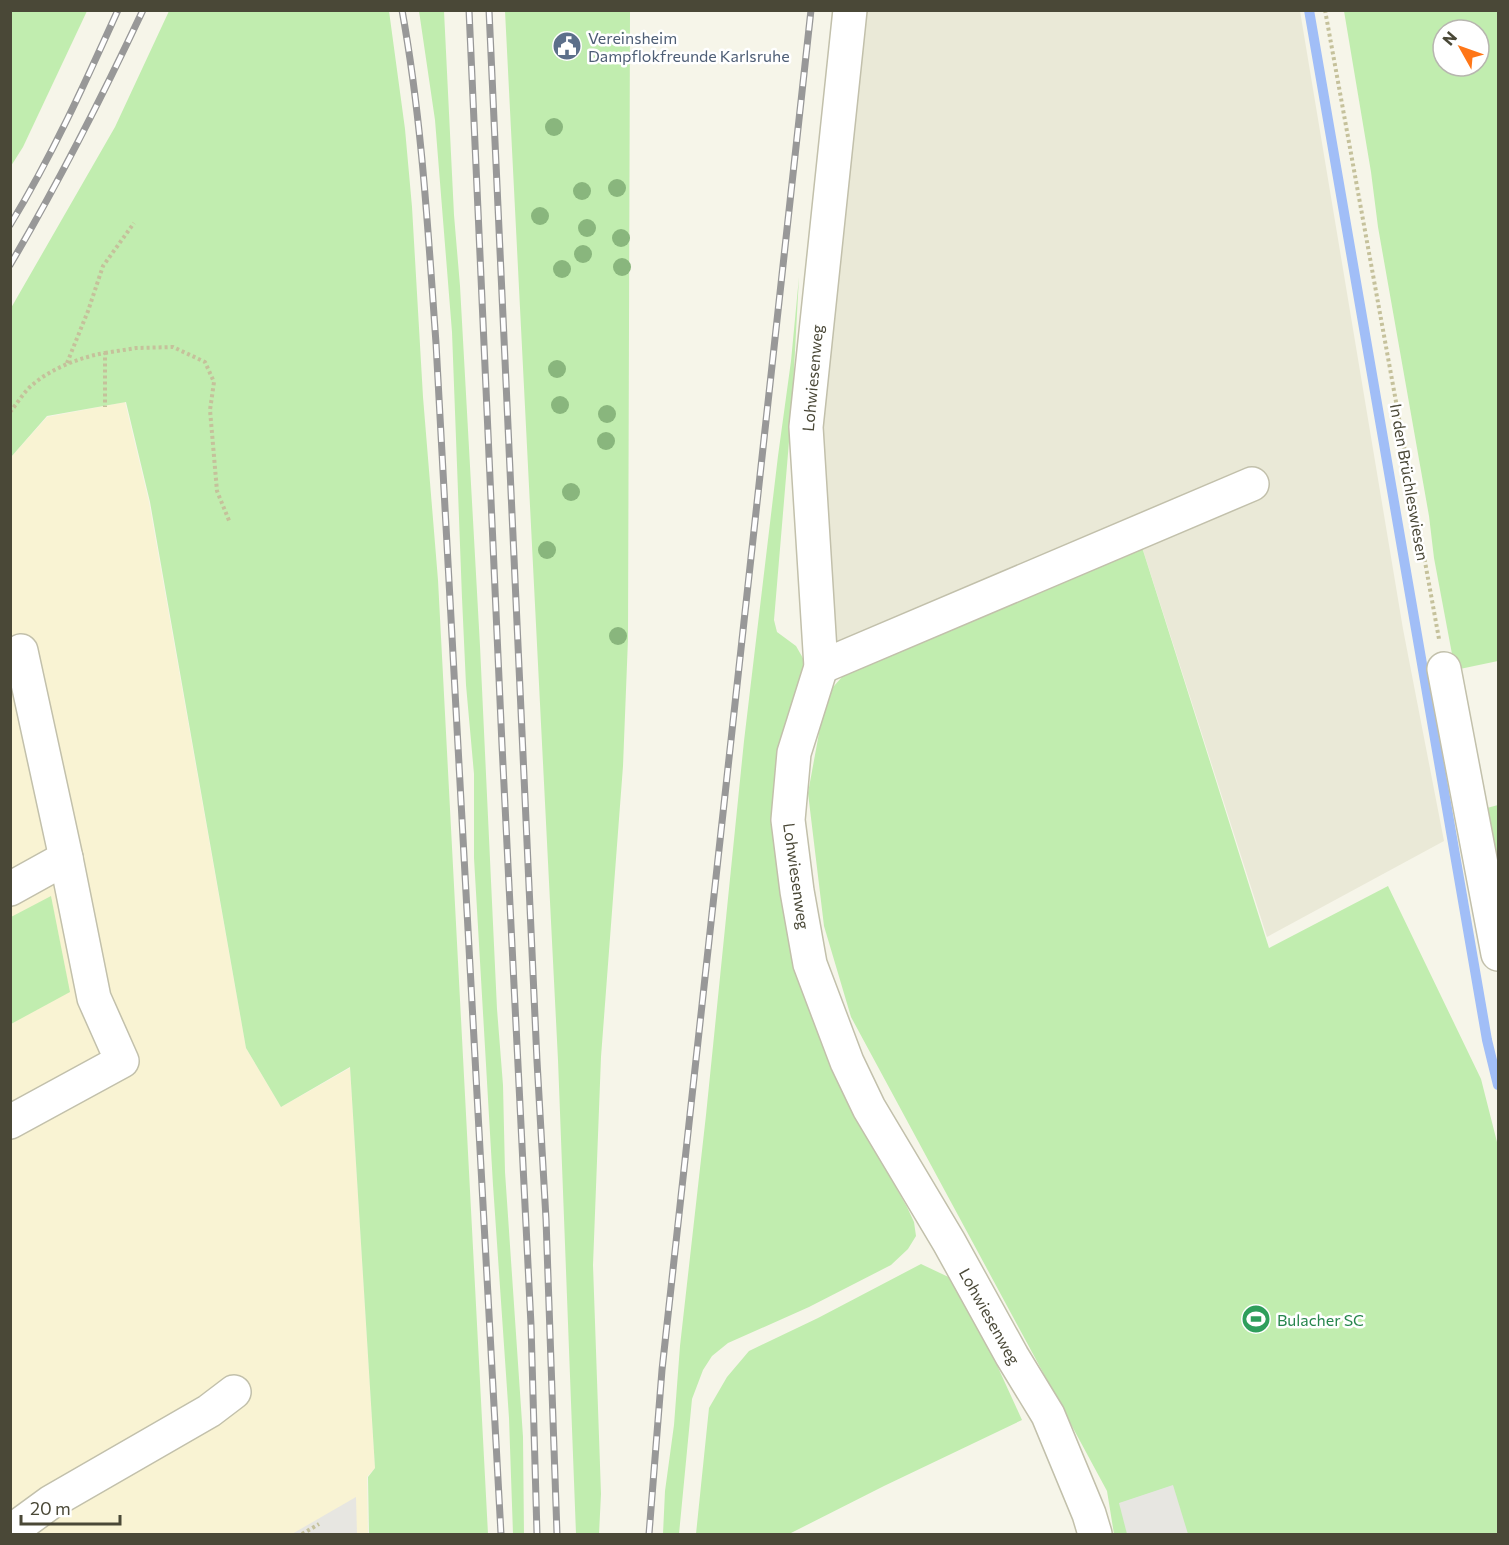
<svg xmlns="http://www.w3.org/2000/svg" width="1509" height="1545" font-family="Commissioner,sans-serif">
<style>
.residential{fill:#eae9d7}
.commercial{fill:#f9f3d3}
.green{fill:#c1edaf;fill-rule:evenodd}
.parking{fill:#e7e6e1}
.lines{fill:none;stroke-linecap:round;stroke-linejoin:round}
.stream{stroke:#a1bef7;stroke-width:10}
.minor-casing{stroke:#c2c0ab;stroke-width:36}
.path{stroke:#c5c19b;stroke-width:4;stroke-dasharray:3 3;stroke-linecap:butt}
.minor{stroke:#fff;stroke-width:33}
.rail-casing{stroke:#989898;stroke-width:7}
.rail{stroke:#fff;stroke-width:4.5;stroke-dasharray:14;stroke-linecap:butt}
.tree{fill:#89b67d}
.labels{text-anchor:middle;dominant-baseline:central;stroke-width:5;stroke-linejoin:round;paint-order:stroke}
.service-label{font-size:16px;fill:#4e5e75;stroke:#fff;text-anchor:start}
.street-label{font-size:16px;fill:#4a4837;stroke:#fff}
.leisure-label{font-size:16px;fill:#27864d;stroke:#fff;text-anchor:start}
</style>
<rect width="100%" height="100%" fill="#f6f5e9"/>
<path class="residential" d="M860 11H1300L1403 629 1444 841 1267 937 1134 522 834 643 815 429Z"/>
<path class="commercial" d="M125 402 149 502 246 1048 281 1107 350 1068 375 1468 367 1477 368 1534H11V457L47 417Z"/>
<g class="green">
<path d="M10 11H87L23 147 11 166Z"/>
<path d="M169 11H389L405 129 412 207 423 397 438 580 488 1534H369L368 1477 375 1468 350 1067 281 1107 246 1048 150 502 126 402 47 416 11 457V308L115 127Z"/>
<path d="M419 11H444L454 215 460 286 480 646 497 1009 503 1085 505 1172 523 1437 524 1534H513L509 1418 493 1185 474 858V774L466 685 462 598 452 332 435 120Z"/>
<path d="M505 11H630L628 639 623 766 601 1057 593 1265 601 1494 599 1534H576L558 1060Z"/>
<path d="M1344 11H1498V661L1455 670 1434 558 1429 516 1378 227 1371 172ZM1443 30H1479V66H1443Z"/>
<path d="M799 277 792 406 774 620 777 632 796 646 804 660 802 680 781 774 851 1094 882 1163 907 1207 914 1222 916 1236 908 1249 891 1265 809 1307 728 1343 712 1356 703 1370 692 1399 679 1534H663L665 1491 674 1425 680 1346 706 1115 744 741 778 456 791 361Z"/>
<path d="M1140 541 1269 948 1388 886 1481 1079 1498 1146V1534H1114L1107 1491 851 1017 824 926 808 793 826 695 850 668Z"/>
<path d="M1498 805V871L1487 808Z"/>
<path d="M51 896 70 992 11 1024V917Z"/>
<path d="M921 1264 959 1282 1022 1420 884 1486 789 1534H696L709 1408 727 1377 749 1351 818 1318Z"/>
</g>
<g class="parking">
<path d="M1173 1485 1188 1534H1127L1119 1503Z"/>
<path d="M356 1497 357 1534H292Z"/>
</g>
<g class="lines">
<path class="stream" d="M1309 10 1487 1040 1498 1085"/>
<g class="minor-casing">
<g id="minor">
<path d="M850 10 806 427 821 667 794 753 788 820 797 891 810 964 847 1062 869 1108 949 1242 1012 1356 1048 1415 1089 1514 1095 1534"/>
<path d="M10 664 21 651 66 858"/>
<path d="M821 667 1252 484"/>
<path d="M1444 669 1498 954"/>
<path d="M10 889 66 858 94 998 122 1061 10 1122"/>
<path d="M10 1532 51 1502 209 1411 234 1392"/>
</g>
</g>
<g class="path">
<path d="M1325 10 1439 639"/>
<path d="M105 353 136 348 173 347 205 362 214 382 210 410 217 491 230 523"/>
<path d="M67 363 88 311 103 266 134 223"/>
<path d="M10 412C17 404 23 393 31 386 50 369 80 357 105 353V407"/>
<path d="M302 1534 319 1524"/>
</g>
<use href="#minor" class="minor"/>
<g class="rail-casing">
<g id="rail">
<path d="M402 10C422 120 428 232 436 343L501 1534"/>
<path d="M469 10 502 745 531 1325 537 1534"/>
<path d="M489 10 537 1061 546 1219 557 1534"/>
<path d="M10 225C52 156 85 83 118 10"/>
<path d="M10 265C59 182 102 97 143 10"/>
<path d="M649 1534 662 1370 811 10"/>
</g>
</g>
<use href="#rail" class="rail"/>
</g>
<g class="tree">
<circle cx="554" cy="127" r="9"/>
<circle cx="617" cy="188" r="9"/>
<circle cx="582" cy="191" r="9"/>
<circle cx="540" cy="216" r="9"/>
<circle cx="587" cy="228" r="9"/>
<circle cx="621" cy="238" r="9"/>
<circle cx="583" cy="254" r="9"/>
<circle cx="622" cy="267" r="9"/>
<circle cx="562" cy="269" r="9"/>
<circle cx="557" cy="369" r="9"/>
<circle cx="560" cy="405" r="9"/>
<circle cx="607" cy="414" r="9"/>
<circle cx="606" cy="441" r="9"/>
<circle cx="571" cy="492" r="9"/>
<circle cx="547" cy="550" r="9"/>
<circle cx="618" cy="636" r="9"/>
</g>
<defs>
<g id="civic-disc" transform="scale(1.5)"><circle r="9.5" fill="#5c6f8a" stroke="#fff"/><path d="M-.6-6.5H3V-4.5H.6V-3L4-1V1h2V6H-6V1h2V-1L-.6-3ZM-1.2 2.5V6h2.4V2.5Z" fill="#fff"/></g>
<g id="stadium-disc" transform="scale(1.5)"><circle r="9.5" fill="#2e9e5b" stroke="#fff"/><path d="M0-5a6.5 5 0 1 0 0 10a6.5 5 0 1 0 0-10ZM-3.5-1.8h7v3.6h-7Z" fill="#fff"/></g>
</defs>
<g fill-rule="evenodd">
<use href="#civic-disc" x="567" y="46"/>
<use href="#stadium-disc" x="1256" y="1319"/>
</g>
<g class="labels">
<g class="service-label">
<text x="588" y="37">Vereinsheim<tspan x="588" dy="18">Dampflokfreunde Karlsruhe</tspan></text>
</g>
<g class="street-label">
<text transform="translate(812 378) rotate(-85)">Lohwiesenweg</text>
<text transform="translate(1410 482) rotate(80)">In den Brüchleswiesen</text>
<text transform="translate(797 876) rotate(82)">Lohwiesenweg</text>
<text transform="translate(990 1316) rotate(61)">Lohwiesenweg</text>
</g>
<g class="leisure-label">
<text x="1277" y="1319">Bulacher SC</text>
</g>
</g>
<rect width="1509" height="1545" fill="none" stroke="#4a4837" stroke-width="24"/>
<g transform="translate(1461 48) rotate(310)"><circle r="28" fill="#ffffff" stroke="#b7b6af" stroke-width="1.5"/>
<path d="M0-4.5L10 22L0 15L-10 22Z" fill="#ff7617"/>
<text y="-9" font-size="16" font-weight="bold" text-anchor="middle" fill="#4a4837">N</text>
</g>
<path d="M21 1515v9h99v-9" fill="none" stroke="#4a4837" stroke-width="3"/>
<text x="30" y="1515" font-size="18" fill="#4a4837" stroke="#ffffff" stroke-width="4.5" paint-order="stroke">20 m</text>
</svg>
